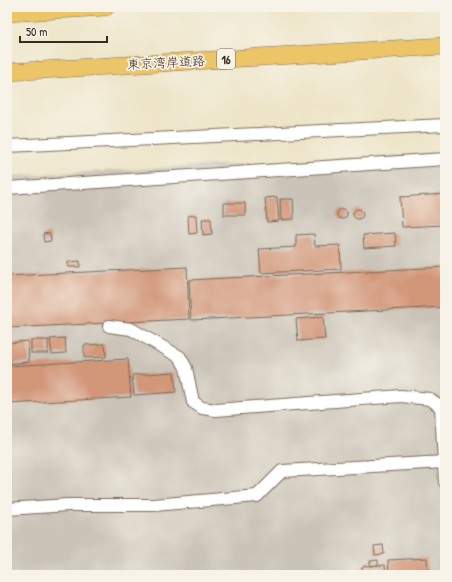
<svg xmlns="http://www.w3.org/2000/svg" width="452" height="582" font-family="'Patrick Hand','Klee One',sans-serif">
<style>
.industrial{fill:#cac3b8}
.building{fill:#d29679}
.lines{fill:none;stroke-linecap:round;stroke-linejoin:round}
.minor-casing{stroke:#7a6b5a;stroke-width:14}
.highway-casing{stroke:#7a6b5a;stroke-width:18}
.minor{stroke:#fff;stroke-width:12}
.highway{stroke:#edc569;stroke-width:17}
.labels{text-anchor:middle;dominant-baseline:central;stroke-width:3.5;stroke-linejoin:round;paint-order:stroke}
.shield{fill:#f7f3e8;stroke:#73665b;stroke-width:1}
.shield-label{font-size:12px;font-weight:bold;fill:#3b2a1e}
.street-label{font-size:13px;fill:#3b2a1e;stroke:#f7f3e8}
</style>
<rect width="100%" height="100%" fill="#f7f3e8"/>
<filter id="ink" filterUnits="userSpaceOnUse"><feTurbulence type="fractalNoise" baseFrequency=".025" numOctaves="2"/><feDisplacementMap in="SourceGraphic" scale="8" xChannelSelector="R" yChannelSelector="G"/><feConvolveMatrix kernelMatrix="1 2 1 2 8 2 1 2 1" color-interpolation-filters="sRGB"/></filter>
<filter id="wash" filterUnits="userSpaceOnUse"><feTurbulence type="fractalNoise" baseFrequency=".012" numOctaves="4" result="noise"/><feDisplacementMap in="SourceGraphic" scale="16" xChannelSelector="R" yChannelSelector="G"/><feGaussianBlur stdDeviation="0.9" result="paint"/><feColorMatrix in="noise" values="0 0 0 0 0 0 0 0 0 0 0 0 0 0 0 0 0 1.4 0 .05"/><feComposite in="paint" operator="in"/></filter>
<g filter="url(#wash)">
<rect width="100%" height="100%" fill="#eee5c9"/>
<path class="industrial" d="M445 153V575H7V176Z"/>
<g id="blocks">
<g class="building">
<path d="M445 194V225L402 227 400 197Z"/>
<path d="M277 197 279 221 267 222 265 198Z"/>
<path d="M280 199H293L294 219 281 220Z"/>
<rect x="224" y="203" width="21" height="12"/>
<circle cx="358" cy="214" r="5"/>
<circle cx="342" cy="214" r="5"/>
<path d="M196 215 197 233 189 234 188 216Z"/>
<path d="M202 219H211L212 234 203 235Z"/>
<path d="M50 233 51 241 44 242 43 234Z"/>
<path d="M395 233 396 246 364 248 363 235Z"/>
<path d="M314 234 315 246 340 245 341 269 261 273 259 249 296 247V235Z"/>
<path d="M80 261V267H68V262Z"/>
<path d="M187 267 189 319 7 328V276Z"/>
<path d="M445 267V307L191 320 189 280Z"/>
<path d="M323 317 325 339 298 341 296 319Z"/>
<path d="M65 338 66 353 52 354 50 339Z"/>
<rect x="31" y="340" width="17" height="13"/>
<path d="M28 341 29 362 7 364V343Z"/>
<path d="M105 344 106 357 84 358V345Z"/>
<path d="M128 359 131 397 7 404V366Z"/>
<path d="M174 372 176 392 134 395 132 375Z"/>
<path d="M383 545 384 554 375 555 374 546Z"/>
<path d="M427 558 428 575H389L388 560Z"/>
<path d="M378 560V565L370 566V561Z"/>
<path d="M385 565 386 575 362 574V568L364 566Z"/>
</g>
</g>
</g>
<g filter="url(#ink)">
<use href="#blocks" fill-opacity="0" stroke="#7a6b5a" stroke-width="1"/>
<g class="lines">
<g class="minor-casing">
<g id="minor">
<path d="M7 146 445 125"/>
<path d="M7 188 445 159"/>
<path d="M109 326 131 329 180 357 186 368 193 402 202 408 216 410 401 396 430 399 441 407"/>
<path d="M445 402 441 407 445 482"/>
<path d="M7 509 68 505H154L257 496 282 471 445 462"/>
</g>
</g>
<g class="highway-casing">
<g id="highway">
<path d="M7 13 106 7"/>
<path d="M7 72 445 46"/>
</g>
</g>
<use href="#minor" class="minor"/>
<use href="#highway" class="highway"/>
</g>
</g>
<g class="labels">
<rect class="shield" x="217" y="49" width="18" height="20" rx="3"/>
<g class="shield-label">
<text x="226" y="59">16</text>
</g>
<g class="street-label">
<text transform="translate(166 62) rotate(-3)">東京湾岸道路</text>
</g>
</g>
<rect width="452" height="582" fill="none" stroke="#f7f3e8" stroke-width="24"/>
<path d="M20 36v6h87v-6" fill="none" stroke="#3b2a1e" stroke-width="2"/>
<text x="26" y="36" font-size="12" fill="#3b2a1e" stroke="#f7f3e8" stroke-width="3" paint-order="stroke">50 m</text>
</svg>
